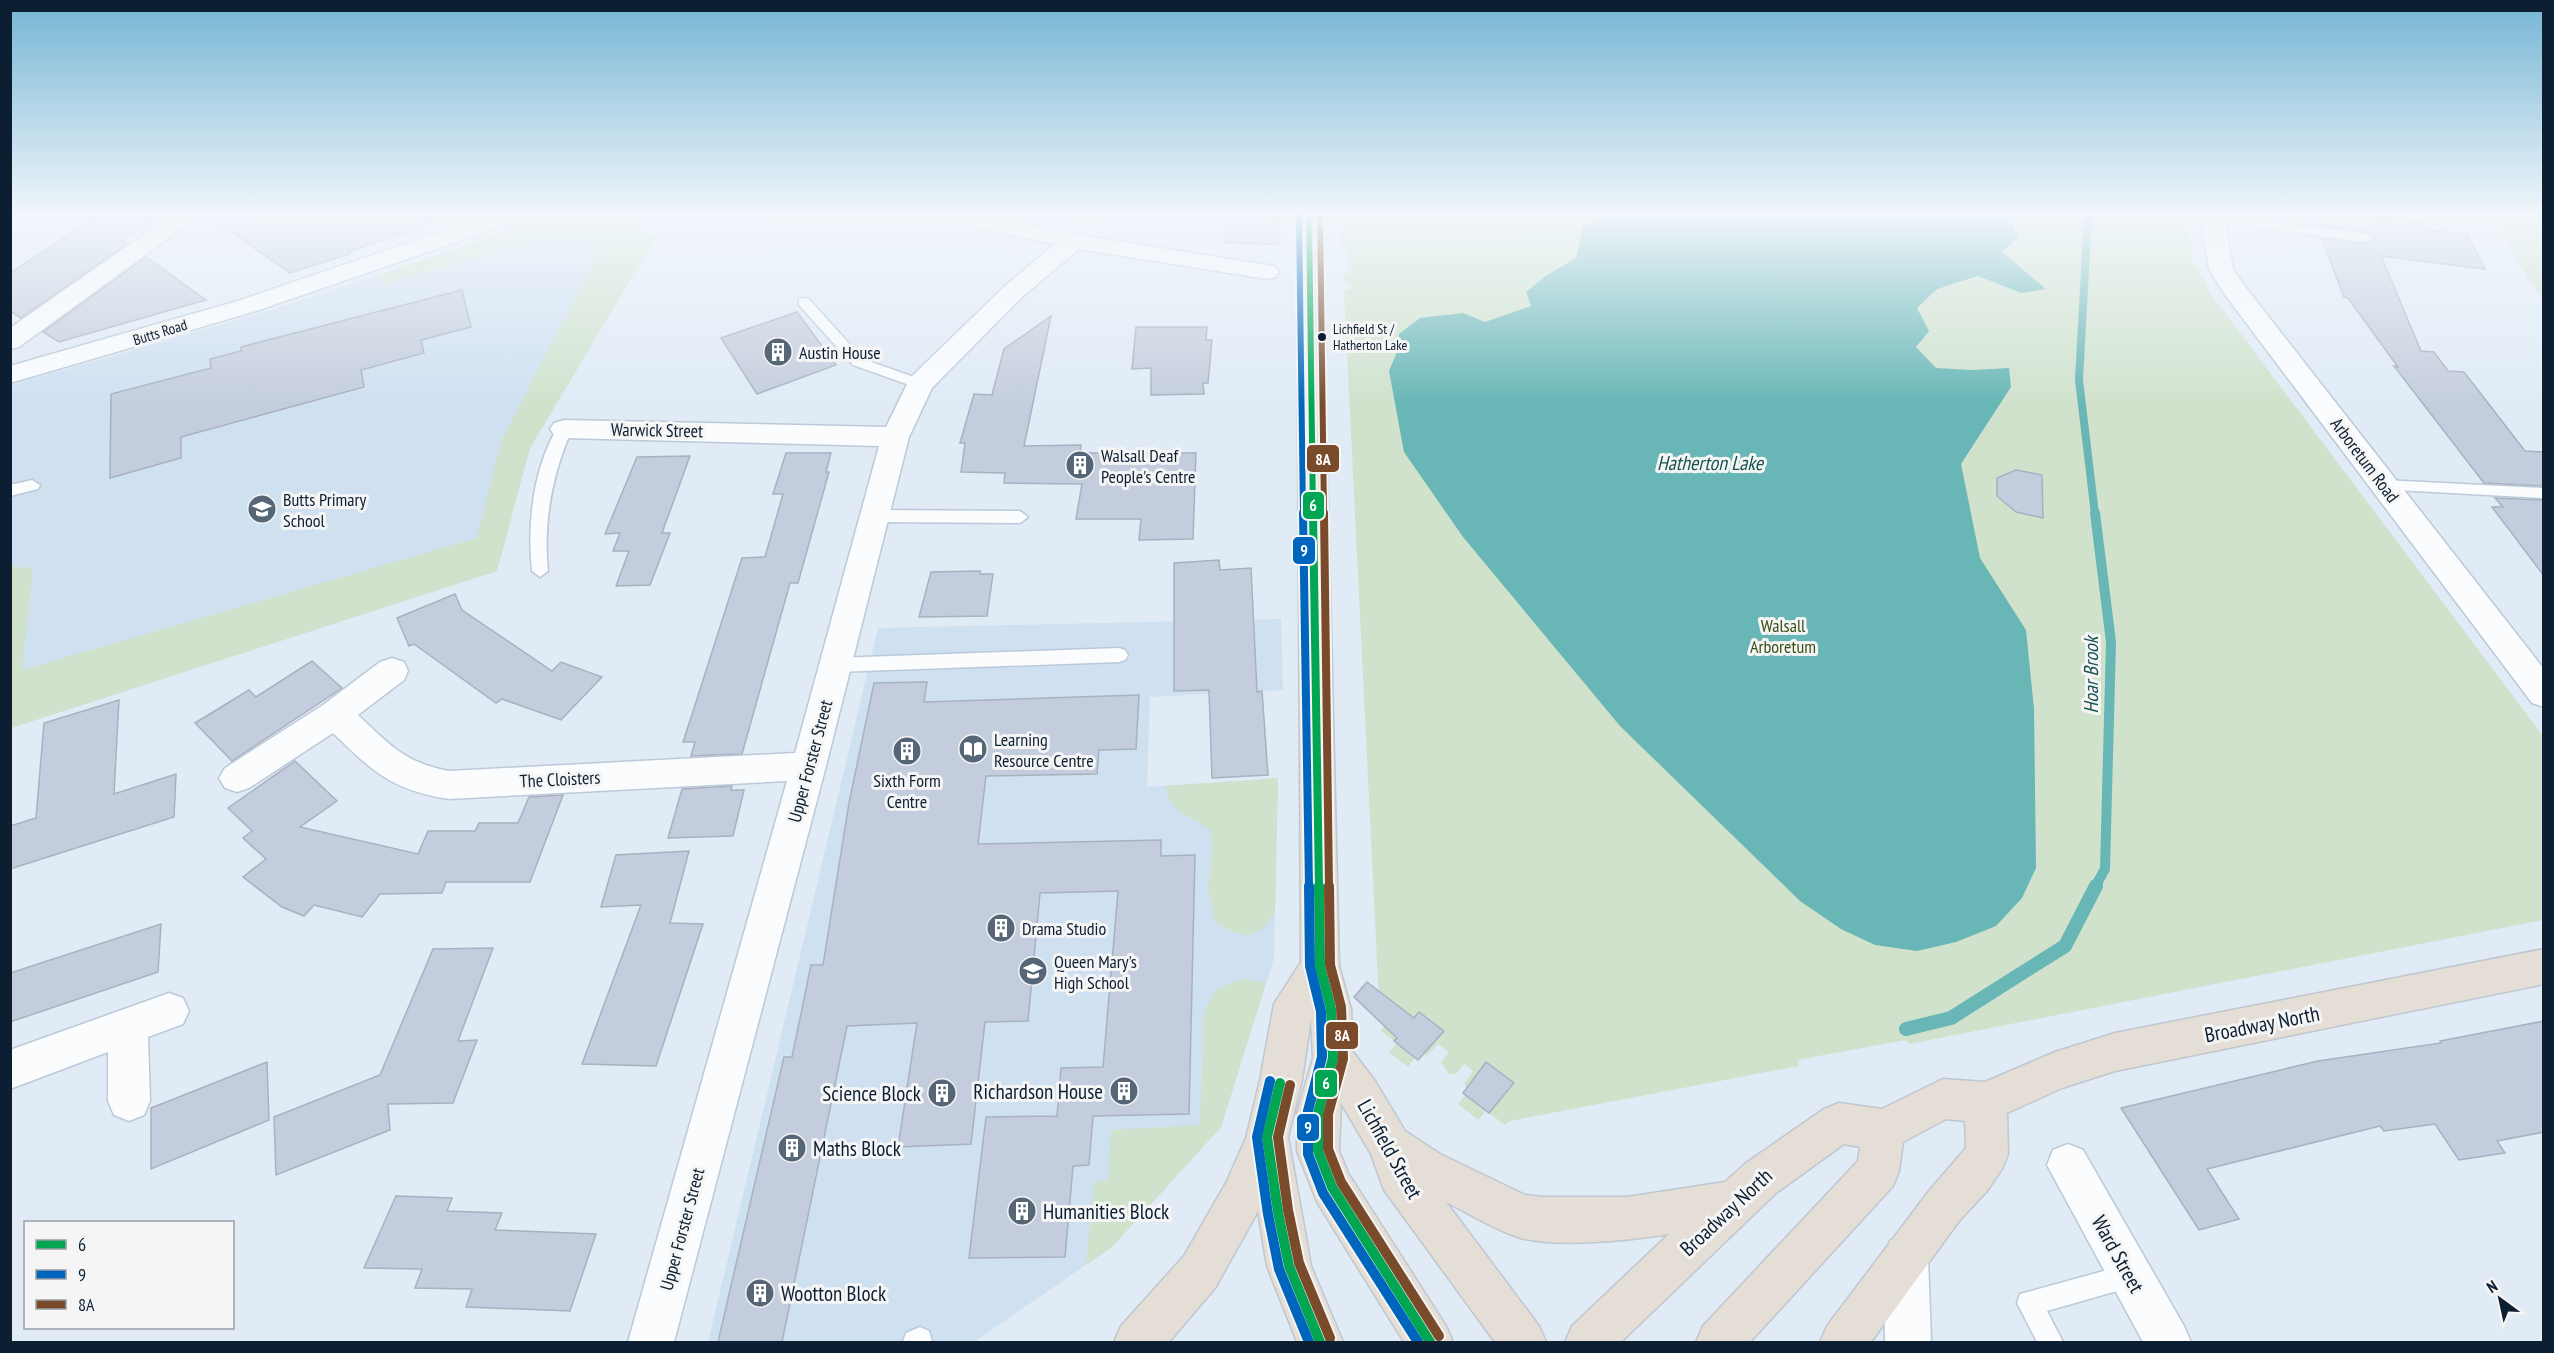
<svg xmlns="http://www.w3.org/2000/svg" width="2554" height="1353" font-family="'PT Sans Narrow',sans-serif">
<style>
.built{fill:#cfe0f1}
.green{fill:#d0e2cc}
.water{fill:#68b6b6}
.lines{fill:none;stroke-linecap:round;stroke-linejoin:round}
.stream-far2{stroke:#68b6b6;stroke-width:8}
.stream-far1{stroke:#68b6b6;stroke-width:10}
.stream{stroke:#68b6b6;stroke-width:14}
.building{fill:#c4cddd;stroke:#a8b1c0;stroke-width:1.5}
.service-casing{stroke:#bbc9d8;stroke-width:3}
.minor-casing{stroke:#bbc9d8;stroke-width:3}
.tertiary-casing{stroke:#bbc9d8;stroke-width:3}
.trunk-casing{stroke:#bfc7cf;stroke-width:3}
.service{fill:#fafcfe;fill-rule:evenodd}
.minor{fill:#fafcfe;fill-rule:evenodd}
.tertiary{fill:#fafcfe;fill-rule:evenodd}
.trunk{fill:#e4ded6;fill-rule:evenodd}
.bus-1-far2-casing{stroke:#f5f5f5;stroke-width:10}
.bus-1-far1-casing{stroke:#f5f5f5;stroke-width:12}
.bus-1-casing{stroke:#f5f5f5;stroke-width:14}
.bus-2-far2-casing{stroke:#f5f5f5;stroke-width:10}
.bus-2-far1-casing{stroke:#f5f5f5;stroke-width:12}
.bus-2-casing{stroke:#f5f5f5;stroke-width:14}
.bus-3-far2-casing{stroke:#f5f5f5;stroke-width:10}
.bus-3-far1-casing{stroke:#f5f5f5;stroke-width:12}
.bus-3-casing{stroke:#f5f5f5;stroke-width:14}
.bus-1-far2{stroke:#00a651;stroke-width:6}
.bus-1-far1{stroke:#00a651;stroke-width:8}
.bus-1{stroke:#00a651;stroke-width:10}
.bus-2-far2{stroke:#0065bd;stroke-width:6}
.bus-2-far1{stroke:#0065bd;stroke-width:8}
.bus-2{stroke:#0065bd;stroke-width:10}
.bus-3-far2{stroke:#7a4b2a;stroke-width:6}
.bus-3-far1{stroke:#7a4b2a;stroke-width:8}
.bus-3{stroke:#7a4b2a;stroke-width:10}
.bus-dot{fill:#0c1f32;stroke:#f5f5f5;stroke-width:2}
.labels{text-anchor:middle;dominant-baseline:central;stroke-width:6;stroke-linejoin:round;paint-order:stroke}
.far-bus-label{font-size:14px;fill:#0c1f32;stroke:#f5f5f5;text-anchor:start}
.far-street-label{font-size:15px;fill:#0c1f32;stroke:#f5f5f5}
.poi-label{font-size:18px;fill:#0c1f32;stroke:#f5f5f5;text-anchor:start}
.street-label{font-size:18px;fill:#0c1f32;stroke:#f5f5f5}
.park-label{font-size:18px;fill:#375015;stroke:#f5f5f5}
.water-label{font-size:20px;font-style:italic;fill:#17534f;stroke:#f5f5f5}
.near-street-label{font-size:21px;fill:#0c1f32;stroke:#f5f5f5}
.near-poi-label{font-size:21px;fill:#0c1f32;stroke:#f5f5f5;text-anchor:start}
.line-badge{stroke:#f5f5f5;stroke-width:2}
.badge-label{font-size:16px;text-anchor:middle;font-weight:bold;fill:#fff}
</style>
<rect width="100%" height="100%" fill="#e0ebf6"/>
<g class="built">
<path d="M540 215H615L656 237 530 448 497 571 11 728V385L274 309 469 245Z"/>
<path d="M1281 619 1283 690 1150 697 1147 787 1278 778 1274 958 1221 1127 1112 1247 974 1342H708L878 628Z"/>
</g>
<g class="green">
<path d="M540 215H615L656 237 530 448 497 571 11 728V566L33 569 22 670 477 538 501 441 596 258 592 244 566 237 547 236 384 285 377 275 469 245Z"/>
<path d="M1340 215H2187L2193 262 2213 297 2543 736V920L1909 1044 1906 1040 1797 1060 1799 1066 1510 1121 1505 1125 1486 1111 1478 1120 1458 1104 1465 1095 1463 1093 1467 1087 1464 1084 1473 1071 1464 1064 1456 1074H1449L1441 1062 1449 1052 1438 1044 1427 1056 1424 1054 1418 1060 1415 1058 1408 1067 1389 1052 1397 1043 1381 1031 1384 1026 1380 1022 1344 291 1350 289 1351 285 1344 282V275L1349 272 1348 251 1341 248Z"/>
<path d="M2492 215H2543V297L2529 281Z"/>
<path d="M1278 778 1275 910C1258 942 1244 940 1215 922L1208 888 1212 855 1211 831C1192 816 1170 813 1165 786Z"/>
<path d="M1243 979 1266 983 1221 1127 1112 1247 1086 1265 1094 1181 1108 1180 1111 1130 1200 1125 1204 1012 1215 990Z"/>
</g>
<path class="water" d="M1614 215H1891L1893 220 1907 215H1998L2010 220 2018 237 2002 252 2046 289 2021 293 1978 276 1937 289 1917 308 1929 331 1916 347 1936 368 1973 370 2009 368 2011 387 1961 464 1980 558 2026 630 2034 709 2036 868 2022 898 1996 926 1956 942 1917 951 1875 945 1841 929 1800 901 1620 726 1463 537 1404 452 1389 371 1397 352 1399 334 1420 318 1463 313 1485 322 1531 306 1526 292 1547 275 1576 258 1583 227Z"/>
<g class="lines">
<path class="stream-far2" d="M2088 215 2079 380 2095 514"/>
<path class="stream-far1" d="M2095 513 2111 642 2105 869 2095 887"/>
<path class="stream" d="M1906 1029 1951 1018 2065 946 2096 886"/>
</g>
<g class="building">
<path d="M99 215H160L122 240 127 244 21 318 10 311V273Z"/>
<path d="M207 215H439L440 220 348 252 350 254 290 273Z"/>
<path d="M1227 215H1280L1278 244 1224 243Z"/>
<path d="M2313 215H2365L2426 224 2428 230 2468 235 2485 269 2381 256 2421 351 2434 352 2448 371 2464 372 2525 451 2544 452V486L2484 483 2394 366 2398 367 2348 298 2344 297 2322 239 2366 244 2375 237 2366 232 2317 226Z"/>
<path d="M146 257 206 300 59 342 43 332Z"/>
<path d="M462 290 471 327 421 340 424 353 361 370 364 387 181 437V458L110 478 111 394 211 368 210 359 241 351V347Z"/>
<path d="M797 312 836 365 757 394 721 338Z"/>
<path d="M1051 316 1024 446 1081 445 1080 453H1196L1193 539 1139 540 1141 519H1076L1082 484 1004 483 1005 473 961 472 965 443H960L974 394 992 395 1004 349Z"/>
<path d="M1136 327H1207L1206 340H1212L1208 383H1203L1204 394 1151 395V368L1132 369Z"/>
<path d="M786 453H831L826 472H829L798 583H790L742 754 691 756 695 742H683L696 702 742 558 765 557 783 494H773Z"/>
<path d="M690 456 662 533H670L650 585 616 586 629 551H613L620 533 605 534 637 457Z"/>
<path d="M2016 470 2042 475 2043 518 2016 512 1997 496V478Z"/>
<path d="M2495 498 2544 500V576L2492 507H2503Z"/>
<path d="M1219 560 1220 570 1251 568 1257 692 1262 691 1268 775 1212 778 1209 690 1174 691V563Z"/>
<path d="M980 571V574H993L987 616 919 617 931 572Z"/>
<path d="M455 594 462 610 552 671 561 662 602 677 561 720 502 699 496 703 414 644 409 646 397 618Z"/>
<path d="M312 661 342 688 232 761 195 723 249 690 256 697Z"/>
<path d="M927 682 924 702 1139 695 1136 749 1099 750 1097 774 986 776 978 844 1161 840V856L1195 855 1189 1114 1093 1116 1089 1165 1073 1166 1065 1257 969 1258 986 1117 1057 1116 1061 1068 1103 1067 1118 891 1040 893 1028 1021 985 1022 971 1144 898 1147 917 1023 847 1026 782 1342H718L784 1057H792L811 965H823L849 803 874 683Z"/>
<path d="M119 700 114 794 176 774 174 817 10 869V826L36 818 44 723Z"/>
<path d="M295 761 337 801 300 827 418 854 428 831H475L479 823H518L529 797 563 795 530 882H446L442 893 380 894 362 917 314 905 304 916 282 907 243 877 266 859 243 838 252 831 228 808Z"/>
<path d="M732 786 731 790H744L733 836 668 838 682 789Z"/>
<path d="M689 851 670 923 703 924 656 1066 582 1064 641 905 601 907 616 855Z"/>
<path d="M161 924 158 972 10 1022V973Z"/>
<path d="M493 948 458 1041 477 1040 453 1103 388 1104 390 1130 276 1175 274 1117 380 1075 433 949Z"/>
<path d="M1367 982 1414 1018 1419 1012 1444 1031 1418 1060 1394 1041 1397 1038 1354 997Z"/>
<path d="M2544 1021V1132L2497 1141 2505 1153 2459 1160 2435 1124 2384 1131 2380 1126 2207 1169 2239 1219 2199 1230 2121 1108 2318 1061 2441 1043 2440 1041Z"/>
<path d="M267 1062 269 1120 151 1169V1108Z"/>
<path d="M1486 1062 1514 1083 1489 1113 1463 1093Z"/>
<path d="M396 1196 452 1198 447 1211 502 1213 495 1230 596 1234 570 1311 466 1307 472 1289 415 1288 422 1269 364 1268Z"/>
</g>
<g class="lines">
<g class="service-casing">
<g id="service">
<path d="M2213 215 2366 234 2373 238 2366 242 2208 222 2206 219Z"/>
<path d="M804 298 809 299 863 359 925 381 927 384 925 387H915L853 365 799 305V299Z"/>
<path d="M564 424 572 429C552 475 543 521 548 571L540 577 532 571C527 523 533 467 559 425Z"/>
<path d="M32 480 40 485 38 489 10 496V485Z"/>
<path d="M2384 480 2544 488V498L2378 489 2376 485Z"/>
<path d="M874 510 1020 511 1028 517 1020 523 874 522 866 516Z"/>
<path d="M1119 648 1125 650 1128 655 1125 660 1119 662 835 672 829 670 826 665 829 660 835 658Z"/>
<path d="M2129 1264 2138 1267 2141 1276 2138 1285 2047 1311 2063 1342H2037L2017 1303 2020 1294Z"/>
<path d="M920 1327 929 1331 932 1342H903L906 1333Z"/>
</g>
</g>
<g class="minor-casing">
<g id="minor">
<path d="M172 215H200L19 347 10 349V328Z"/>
<path d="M937 215H984L1074 234 1267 265 1276 267 1279 272 1276 277 1267 279 1079 249 1022 297 932 388 909 437 826 766 674 1342H628L787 781 449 799C392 790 373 772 333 733L249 788 237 792 225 788 219 778 225 768 323 705 380 662 392 658 404 662 408 671 404 680 358 715C389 744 405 763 449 771L795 753 879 446 564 438 554 435 550 429 554 423 564 420 886 427 910 378 1004 287 1055 244 949 222 941 220Z"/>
<path d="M1066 215H1095L1100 221 1096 226C1084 229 1073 226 1066 215Z"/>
<path d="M2200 215H2224L2233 269 2243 284 2544 669V707L2532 703 2223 292 2209 269Z"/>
<path d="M169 993 183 998 189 1011 183 1024 148 1037 150 1101 144 1115 129 1121 114 1115 108 1101V1052L10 1089V1050Z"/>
<path d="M2068 1144 2083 1150 2184 1326 2191 1342H2143L2047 1165 2053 1150Z"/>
</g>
</g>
<g class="tertiary-casing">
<g id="tertiary">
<path d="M489 215H525L521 220 259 310 10 383V366L241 300Z"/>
<path d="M1906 1235 1922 1241 1928 1257 1931 1342H1885L1884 1257 1890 1241Z"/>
</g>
</g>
<g class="trunk-casing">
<path id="trunk" d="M1297 215H1321L1339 966 1351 1009 1353 1052 1375 1081 1405 1131 1440 1154 1525 1195 1543 1197H1627L1725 1182 1746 1163 1824 1109 1839 1103 1882 1109 1943 1079 1985 1082 2055 1052 2115 1033 2544 949V984L2115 1071 2062 1088 2007 1113 2008 1154 2002 1169 1987 1191 1959 1221 1871 1342H1820L1827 1326 1929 1191 1966 1148 1965 1121 1946 1119 1903 1142 1899 1171 1893 1186 1750 1342H1696L1703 1326 1858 1161 1860 1147 1844 1144 1776 1193 1621 1342H1565L1572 1326 1669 1234C1632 1240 1557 1248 1521 1238 1495 1230 1470 1214 1446 1202L1539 1326 1546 1342H1495L1384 1190 1371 1154 1341 1103 1339 1151 1348 1173 1446 1326 1453 1342H1404L1317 1202 1297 1151V1113L1313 1058 1311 1018 1302 1080 1288 1137 1311 1266 1343 1342H1297L1267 1266 1258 1211 1215 1288 1169 1342H1114L1121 1326 1184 1256 1226 1183 1246 1138 1260 1080 1274 1004 1301 962Z"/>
</g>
<use href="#service" class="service"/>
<use href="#minor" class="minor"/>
<use href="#tertiary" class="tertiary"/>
<use href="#trunk" class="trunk"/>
<g class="bus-1-far2-casing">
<path id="bus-1-far2" d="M1309 215 1313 514"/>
</g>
<g class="bus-1-far1-casing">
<path id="bus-1-far1" d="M1313 513 1319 887"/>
</g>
<g class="bus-1-casing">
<g id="bus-1">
<path d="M1319 886 1320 966 1331 1009 1333 1058 1318 1113V1151L1332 1187 1430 1342"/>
<path d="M1280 1083 1267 1137 1278 1212 1289 1266 1320 1342"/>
</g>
</g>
<g class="bus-2-far2-casing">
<path id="bus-2-far2" d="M1299 215 1303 514"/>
</g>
<g class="bus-2-far1-casing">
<path id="bus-2-far1" d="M1303 513 1309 887"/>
</g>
<g class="bus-2-casing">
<g id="bus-2">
<path d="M1309 886 1310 966 1321 1011 1322 1057 1308 1111V1154L1323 1193 1418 1342"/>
<path d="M1270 1081 1257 1137 1268 1214 1279 1269 1309 1342"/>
</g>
</g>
<g class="bus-3-far2-casing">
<path id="bus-3-far2" d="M1320 215 1324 514"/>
</g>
<g class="bus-3-far1-casing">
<path id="bus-3-far1" d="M1324 513 1329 887"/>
</g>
<g class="bus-3-casing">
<g id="bus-3">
<path d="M1329 886 1330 965 1341 1007 1343 1059 1328 1114V1149L1341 1182 1439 1336"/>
<path d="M1290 1085 1278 1137 1288 1210 1299 1263 1330 1338"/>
</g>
</g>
<use href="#bus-1-far2" class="bus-1-far2"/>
<use href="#bus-1-far1" class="bus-1-far1"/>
<use href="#bus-1" class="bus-1"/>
<use href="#bus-2-far2" class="bus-2-far2"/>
<use href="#bus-2-far1" class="bus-2-far1"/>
<use href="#bus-2" class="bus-2"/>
<use href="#bus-3-far2" class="bus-3-far2"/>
<use href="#bus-3-far1" class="bus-3-far1"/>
<use href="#bus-3" class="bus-3"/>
</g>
<linearGradient id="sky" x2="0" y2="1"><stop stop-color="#75b5d4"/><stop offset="0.53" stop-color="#f1f6fb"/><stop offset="1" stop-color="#f1f6fb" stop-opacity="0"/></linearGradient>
<rect width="2554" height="405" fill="url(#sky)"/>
<defs>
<g id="building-disc" transform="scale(1.5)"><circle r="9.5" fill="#566677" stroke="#f5f5f5"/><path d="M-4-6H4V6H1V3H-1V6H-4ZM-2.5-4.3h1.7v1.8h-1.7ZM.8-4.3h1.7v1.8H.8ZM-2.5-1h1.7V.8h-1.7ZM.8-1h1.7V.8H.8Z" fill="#fff"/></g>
<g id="school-disc" transform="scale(1.5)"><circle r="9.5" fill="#566677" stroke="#f5f5f5"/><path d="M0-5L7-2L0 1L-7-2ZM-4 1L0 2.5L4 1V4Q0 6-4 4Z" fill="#fff"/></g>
<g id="library-disc" transform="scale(1.5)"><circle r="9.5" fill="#566677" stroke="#f5f5f5"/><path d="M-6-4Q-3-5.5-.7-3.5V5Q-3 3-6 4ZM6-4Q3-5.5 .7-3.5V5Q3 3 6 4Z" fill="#fff"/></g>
</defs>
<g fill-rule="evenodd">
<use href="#building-disc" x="778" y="352"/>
<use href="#building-disc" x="1080" y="465"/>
<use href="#school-disc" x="262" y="509"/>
<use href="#library-disc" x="973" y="749"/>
<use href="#building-disc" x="907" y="751"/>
<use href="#building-disc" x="1001" y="928"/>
<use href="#school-disc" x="1033" y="971"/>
<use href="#building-disc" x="1124" y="1091"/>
<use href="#building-disc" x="942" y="1093"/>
<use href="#building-disc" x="792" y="1148"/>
<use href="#building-disc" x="1022" y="1211"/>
<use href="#building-disc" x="760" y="1293"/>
</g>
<circle class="bus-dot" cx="1322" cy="337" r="5"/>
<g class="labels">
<g class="far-bus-label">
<text x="1333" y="329">Lichfield St /<tspan x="1333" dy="16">Hatherton Lake</tspan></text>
</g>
<g class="far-street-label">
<text transform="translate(160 332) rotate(-17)">Butts Road</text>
</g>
<g class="poi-label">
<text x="799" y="352">Austin House</text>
<text x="1101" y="455">Walsall Deaf<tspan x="1101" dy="21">People's Centre</tspan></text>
<text x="283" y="499">Butts Primary<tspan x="283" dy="21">School</tspan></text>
<text x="994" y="739">Learning<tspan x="994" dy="21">Resource Centre</tspan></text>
<text x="907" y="780" text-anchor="middle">Sixth Form<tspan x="907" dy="21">Centre</tspan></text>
<text x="1022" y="928">Drama Studio</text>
<text x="1054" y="961">Queen Mary's<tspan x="1054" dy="21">High School</tspan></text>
</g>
<g class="street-label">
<text transform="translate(657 430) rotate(1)">Warwick Street</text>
<text transform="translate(2365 460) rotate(53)">Arboretum Road</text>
<text transform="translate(810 761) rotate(-75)">Upper Forster Street</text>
<text transform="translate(560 779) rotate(-3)">The Cloisters</text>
<text transform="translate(682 1229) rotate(-75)">Upper Forster Street</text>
</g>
<g class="park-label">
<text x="1783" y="625">Walsall<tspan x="1783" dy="21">Arboretum</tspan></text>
</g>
<g class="water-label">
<text x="1710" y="463">Hatherton Lake</text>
<text transform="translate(2091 675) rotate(-90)">Hoar Brook</text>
</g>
<g class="near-street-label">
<text transform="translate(2262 1024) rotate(-11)">Broadway North</text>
<text transform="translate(1390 1149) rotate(61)">Lichfield Street</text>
<text transform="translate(1726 1212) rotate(-43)">Broadway North</text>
<text transform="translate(2118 1254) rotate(61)">Ward Street</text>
</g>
<g class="near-poi-label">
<text x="1103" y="1091" text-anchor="end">Richardson House</text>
<text x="921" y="1093" text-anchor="end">Science Block</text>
<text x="813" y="1148">Maths Block</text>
<text x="1043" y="1211">Humanities Block</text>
<text x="781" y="1293">Wootton Block</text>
</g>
</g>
<g class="line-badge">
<rect x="1306" y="444" width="34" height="29" rx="6" fill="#7a4b2a"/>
<rect x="1302" y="491" width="23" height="29" rx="6" fill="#00a651"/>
<rect x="1292" y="536" width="24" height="29" rx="6" fill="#0065bd"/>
<rect x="1325" y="1021" width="34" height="29" rx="6" fill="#7a4b2a"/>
<rect x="1314" y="1069" width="24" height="29" rx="6" fill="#00a651"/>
<rect x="1296" y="1113" width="24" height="29" rx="6" fill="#0065bd"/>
</g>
<g class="badge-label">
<text x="1323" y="465">8A</text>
<text x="1313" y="511">6</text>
<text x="1304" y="556">9</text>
<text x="1342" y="1041">8A</text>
<text x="1326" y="1089">6</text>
<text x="1308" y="1133">9</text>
</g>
<rect width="2554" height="1353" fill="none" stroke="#0c1f32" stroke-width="24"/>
<rect x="24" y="1221" width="210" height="108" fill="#f5f5f5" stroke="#989fa7" stroke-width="1.5"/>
<rect x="36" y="1240" width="30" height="9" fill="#00a651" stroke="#989fa7" stroke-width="1.5"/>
<text x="78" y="1251" font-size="18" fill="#0c1f32">6</text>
<rect x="36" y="1270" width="30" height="9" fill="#0065bd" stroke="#989fa7" stroke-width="1.5"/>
<text x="78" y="1281" font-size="18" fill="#0c1f32">9</text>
<rect x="36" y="1300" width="30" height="9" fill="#7a4b2a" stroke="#989fa7" stroke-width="1.5"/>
<text x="78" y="1311" font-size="18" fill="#0c1f32">8A</text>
<g transform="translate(2500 1299) rotate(327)" stroke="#f5f5f5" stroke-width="4.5" paint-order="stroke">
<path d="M0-4.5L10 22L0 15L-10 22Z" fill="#0c1f32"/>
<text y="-9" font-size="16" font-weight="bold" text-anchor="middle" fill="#0c1f32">N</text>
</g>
</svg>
